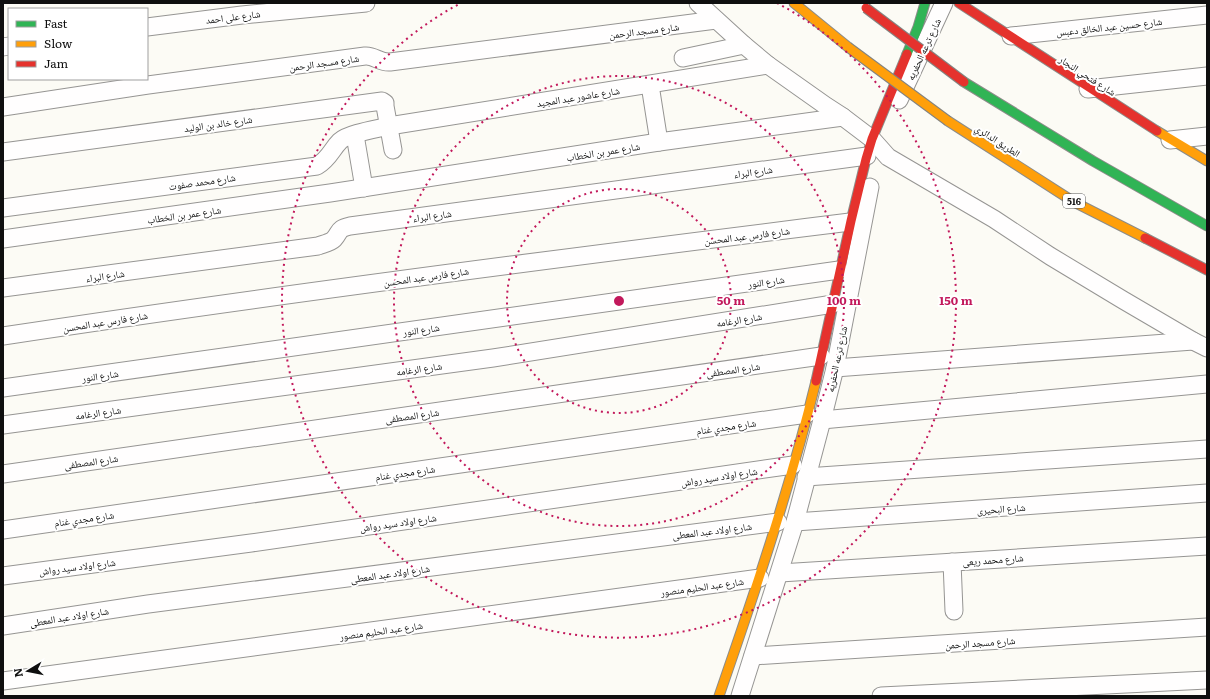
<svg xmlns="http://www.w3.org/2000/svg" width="1210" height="699" font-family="Literata,'Noto Naskh Arabic',serif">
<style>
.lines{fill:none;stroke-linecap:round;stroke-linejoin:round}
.street-casing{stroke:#969593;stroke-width:19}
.fast-casing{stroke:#8c8c89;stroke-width:11}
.slow-casing{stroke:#8c8c89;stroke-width:11}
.jam-casing{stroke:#8c8c89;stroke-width:11}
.street{stroke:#fffefe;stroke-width:17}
.fast{stroke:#30b455;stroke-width:9}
.slow{stroke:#ff9f0a;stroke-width:9}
.jam{stroke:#e5322d;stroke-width:9}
.slow-bridge-casing{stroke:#838380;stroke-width:11;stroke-linecap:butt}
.jam-bridge-casing{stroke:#838380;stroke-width:11;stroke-linecap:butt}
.slow-bridge{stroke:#ff9f0a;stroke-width:9}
.jam-bridge{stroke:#e5322d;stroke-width:9}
.ring{fill:none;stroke:#c2185b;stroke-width:2;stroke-dasharray:2 4}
.labels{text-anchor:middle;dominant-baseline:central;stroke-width:4;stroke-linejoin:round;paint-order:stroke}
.shield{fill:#fff;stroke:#575757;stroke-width:1}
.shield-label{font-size:9px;font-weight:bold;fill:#0f0f0f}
.street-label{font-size:10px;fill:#0f0f0f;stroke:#fff}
.centre{fill:#c2185b;stroke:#fff;stroke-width:2}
.ring-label{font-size:12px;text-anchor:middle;font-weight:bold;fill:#c2185b;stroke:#fff;stroke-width:4;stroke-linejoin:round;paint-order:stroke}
</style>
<rect width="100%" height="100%" fill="#fcfbf5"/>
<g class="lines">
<g class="street-casing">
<g id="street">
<path d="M698 3 744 45 768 65 826 106 843 117 872 139 888 157 994 219 1050 256 1123 300 1193 341 1207 348"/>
<path d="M147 27 242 15 366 3"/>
<path d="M1011 36 1207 15"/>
<path d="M3 47 9 46"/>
<path d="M683 58 744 45"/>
<path d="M650 85 659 142"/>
<path d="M1088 89 1207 76"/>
<path d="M899 100 944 3"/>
<path d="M3 107 148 85 365 56C374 55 380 63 390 62L716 20"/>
<path d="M355 135 364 188"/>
<path d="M1170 140 1207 136"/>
<path d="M3 152 382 101 385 103V106L393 150"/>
<path d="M3 208 317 166C330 158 331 150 340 141 349 133 377 129 389 126L768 65"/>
<path d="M3 239 330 193 659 142 843 117"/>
<path d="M3 288 318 246C323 244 330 243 334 239 341 231 337 229 350 226L867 156"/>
<path d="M3 336C285 293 567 257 850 222"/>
<path d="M835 368 1193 341"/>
<path d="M3 388 839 270"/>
<path d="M822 420 1207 384"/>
<path d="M3 425 493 358 833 304"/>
<path d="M3 474 821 356"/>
<path d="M806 477 1207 449"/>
<path d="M795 522 1207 493"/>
<path d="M3 530 807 414"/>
<path d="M952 562 954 611"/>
<path d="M780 573 1207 546"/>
<path d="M3 576 251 543 793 465"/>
<path d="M3 626 148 604 778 522"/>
<path d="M753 656 1207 627"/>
<path d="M3 681 760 578"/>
<path d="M740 696 795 522 822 420 835 368 870 187"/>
<path d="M881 696 1207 680"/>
</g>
</g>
<g class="fast-casing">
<g id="fast">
<path d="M907 54 918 27 925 3"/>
<path d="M964 82 1093 161 1207 226"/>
</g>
</g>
<g class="slow-casing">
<g id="slow">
<path d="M794 3 848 47"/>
<path d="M948 121 1074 202 1145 238"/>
<path d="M1157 131 1207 161"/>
<path d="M719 696C755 592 790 488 816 381"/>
</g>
</g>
<g class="jam-casing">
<g id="jam">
<path d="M959 3 1157 131"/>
<path d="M1145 238 1207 270"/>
<path d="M816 381 851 221 866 159 872 139 907 54"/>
</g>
</g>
<use href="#street" class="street"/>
<use href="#fast" class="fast"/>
<use href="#slow" class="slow"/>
<use href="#jam" class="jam"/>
<g class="slow-bridge-casing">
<path id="slow-bridge" d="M848 47 948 121"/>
</g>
<g class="jam-bridge-casing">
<path id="jam-bridge" d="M866 8 964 82"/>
</g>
<use href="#slow-bridge" class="slow-bridge"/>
<use href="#jam-bridge" class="jam-bridge"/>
</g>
<g class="ring">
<circle cx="619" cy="301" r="112"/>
<circle cx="619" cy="301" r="225"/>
<path d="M777 3A337 337 0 1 1 461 3"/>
</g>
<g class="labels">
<rect class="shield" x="1063" y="194" width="22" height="14" rx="3"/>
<g class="shield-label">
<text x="1074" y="201">516</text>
</g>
<g class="street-label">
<text transform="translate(233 16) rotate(-7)">شارع على احمد</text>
<text transform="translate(1109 26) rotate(-6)">شارع حسين عبد الخالق دعبس</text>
<text transform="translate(644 30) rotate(-7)">شارع مسجد الرحمن</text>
<text transform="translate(923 49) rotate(-65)">شارع ترعه الحفريه</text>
<text transform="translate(324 62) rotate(-8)">شارع مسجد الرحمن</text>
<text transform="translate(1088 75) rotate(33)">شارع فتحي النجار</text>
<text transform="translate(578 96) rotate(-9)">شارع عاشور عبد المجيد</text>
<text transform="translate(218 123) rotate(-8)">شارع خالد بن الوليد</text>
<text transform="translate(998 140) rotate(33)">الطريق الدائري</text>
<text transform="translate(603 151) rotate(-9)">شارع عمر بن الخطاب</text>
<text transform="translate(753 171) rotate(-8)">شارع البراء</text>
<text transform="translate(202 181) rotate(-8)">شارع محمد صفوت</text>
<text transform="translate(184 214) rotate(-8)">شارع عمر بن الخطاب</text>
<text transform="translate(432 215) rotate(-8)">شارع البراء</text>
<text transform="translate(747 235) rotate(-7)">شارع فارس عبد المحسن</text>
<text transform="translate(105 275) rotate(-8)">شارع البراء</text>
<text transform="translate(426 276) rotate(-8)">شارع فارس عبد المحسن</text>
<text transform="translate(766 281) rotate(-8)">شارع النور</text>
<text transform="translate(739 319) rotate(-9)">شارع الرغامه</text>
<text transform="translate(105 321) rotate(-9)">شارع فارس عبد المحسن</text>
<text transform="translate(421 329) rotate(-8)">شارع النور</text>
<text transform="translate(836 359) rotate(-78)">شارع ترعه الحفريه</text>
<text transform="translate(419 368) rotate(-8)">شارع الرغامه</text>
<text transform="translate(733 369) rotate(-8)">شارع المصطفى</text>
<text transform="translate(100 375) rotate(-8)">شارع النور</text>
<text transform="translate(98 412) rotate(-8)">شارع الرغامه</text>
<text transform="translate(412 415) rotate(-8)">شارع المصطفى</text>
<text transform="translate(726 426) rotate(-8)">شارع مجدي غنام</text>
<text transform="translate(91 461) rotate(-8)">شارع المصطفى</text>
<text transform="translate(405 472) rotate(-8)">شارع مجدي غنام</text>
<text transform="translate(719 476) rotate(-9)">شارع اولاد سيد رواش</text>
<text transform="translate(1001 508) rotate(-4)">شارع البحيرى</text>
<text transform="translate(84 518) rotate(-8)">شارع مجدي غنام</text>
<text transform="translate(398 522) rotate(-8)">شارع اولاد سيد رواش</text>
<text transform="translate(712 530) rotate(-7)">شارع اولاد عبد المعطى</text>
<text transform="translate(993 559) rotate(-4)">شارع محمد ريعى</text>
<text transform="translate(77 566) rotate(-7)">شارع اولاد سيد رواش</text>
<text transform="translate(390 573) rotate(-8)">شارع اولاد عبد المعطى</text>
<text transform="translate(702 586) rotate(-8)">شارع عبد الحليم منصور</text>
<text transform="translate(69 616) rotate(-9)">شارع اولاد عبد المعطى</text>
<text transform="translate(381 630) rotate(-8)">شارع عبد الحليم منصور</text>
<text transform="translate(980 642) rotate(-4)">شارع مسجد الرحمن</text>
</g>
</g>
<circle cx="619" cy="301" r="6" class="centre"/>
<g class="ring-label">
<text x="731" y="305">50 m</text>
<text x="844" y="305">100 m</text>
<text x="956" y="305">150 m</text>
</g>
<rect width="1210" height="699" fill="none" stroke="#0f0f0f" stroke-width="8"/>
<rect x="8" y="8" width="140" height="72" fill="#ffffff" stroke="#9f9f9f"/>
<rect x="16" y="21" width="20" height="6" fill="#30b455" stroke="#9f9f9f"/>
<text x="44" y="28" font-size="12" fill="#0f0f0f">Fast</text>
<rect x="16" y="41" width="20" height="6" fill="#ff9f0a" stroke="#9f9f9f"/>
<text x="44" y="48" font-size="12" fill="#0f0f0f">Slow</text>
<rect x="16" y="61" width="20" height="6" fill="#e5322d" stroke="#9f9f9f"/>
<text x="44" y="68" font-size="12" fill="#0f0f0f">Jam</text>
<g transform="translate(28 671) rotate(260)" stroke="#ffffff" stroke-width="3" paint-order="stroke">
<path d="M0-3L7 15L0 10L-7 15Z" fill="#0f0f0f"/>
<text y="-6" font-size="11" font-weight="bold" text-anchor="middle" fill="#0f0f0f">N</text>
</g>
</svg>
